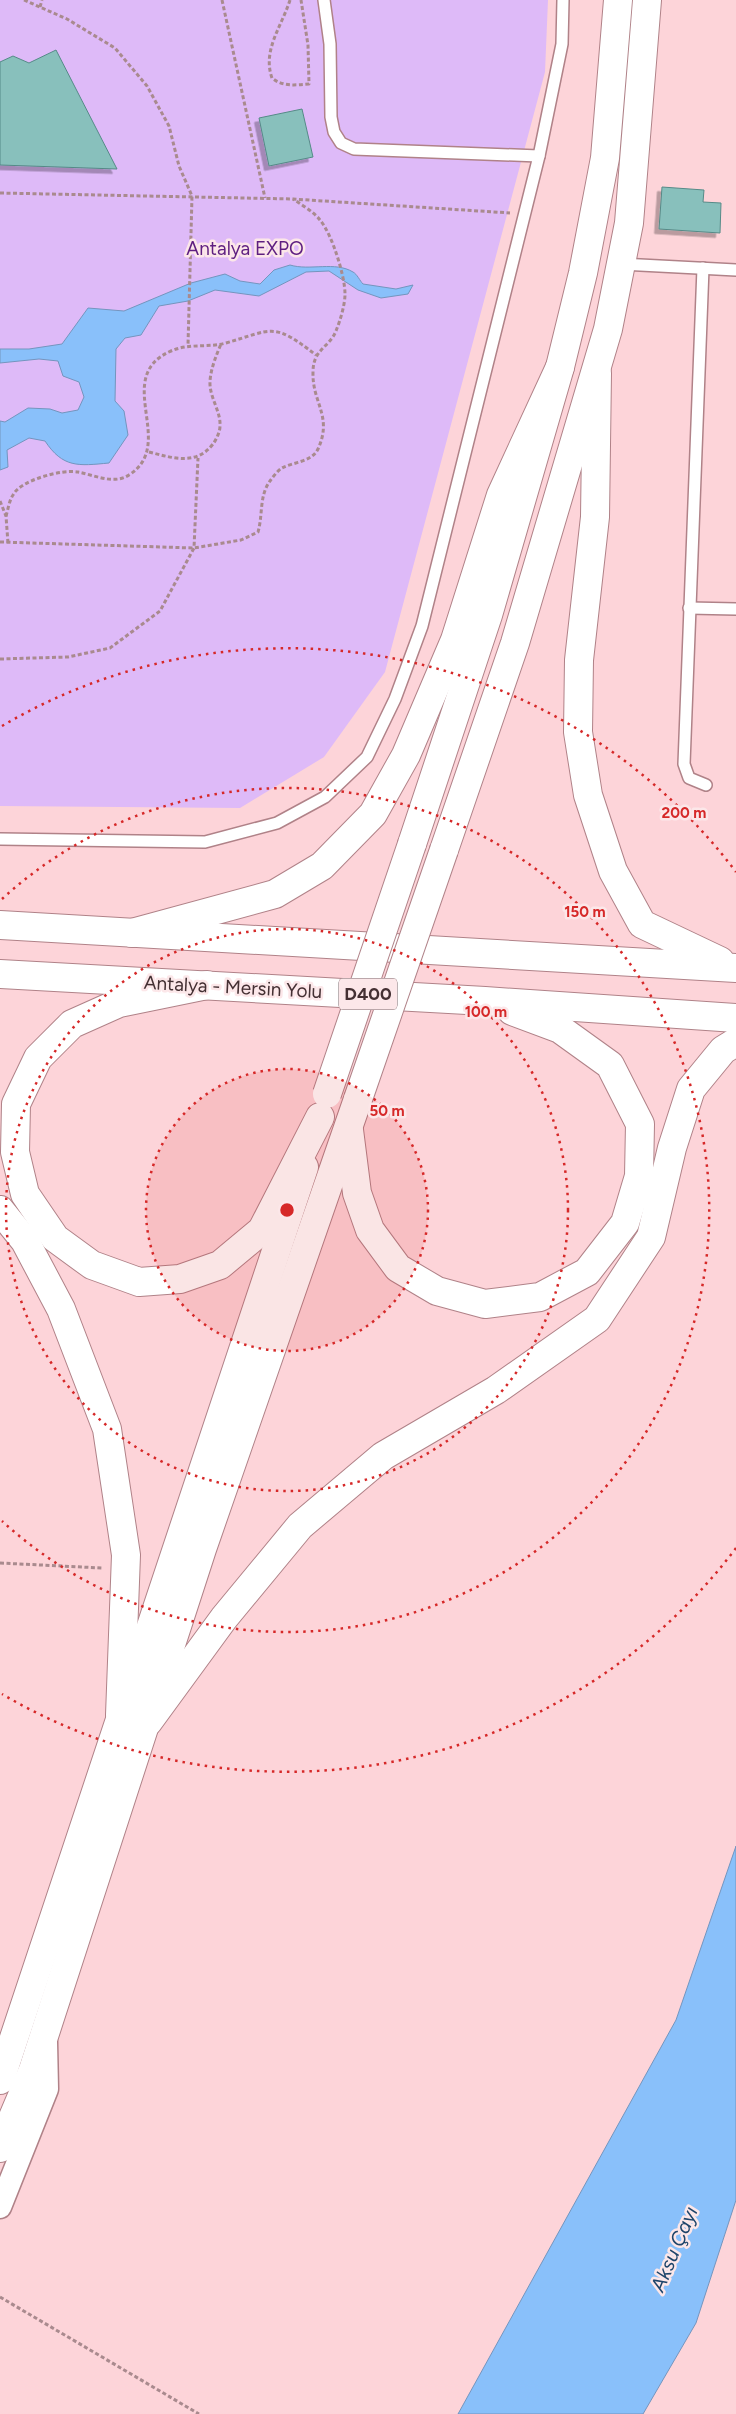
<svg xmlns="http://www.w3.org/2000/svg" width="736" height="2414" font-family="Figtree,sans-serif">
<style>
.green{fill:#debaf8}
.water{fill:#89c0fa;stroke:#7495be}
.building{fill:#88c0bc;stroke:#558a87;filter:url(#shadow)}
.lines{fill:none;stroke-linecap:round;stroke-linejoin:round}
.lane-casing{stroke:#b08288;stroke-width:14}
.street-casing{stroke:#b08288;stroke-width:25}
.secondary-casing{stroke:#b08288;stroke-width:30}
.highway-casing{stroke:#b08288;stroke-width:30}
.path{stroke:#a98a8e;stroke-width:3;stroke-dasharray:4 2.5;stroke-linecap:butt}
.lane{stroke:#fff;stroke-width:11}
.street{stroke:#fff;stroke-width:22}
.secondary{stroke:#fff;stroke-width:28}
.highway{stroke:#fff;stroke-width:28}
.secondary-bridge-casing{stroke:#b08288;stroke-width:30;stroke-linecap:butt}
.secondary-bridge{stroke:#fff;stroke-width:28}
.ring{fill:none;stroke:#d62828;stroke-width:2.5;stroke-dasharray:2.5 5}
.labels{text-anchor:middle;dominant-baseline:central;stroke-width:5;stroke-linejoin:round;paint-order:stroke}
.shield{fill:#fce7e9;stroke:#7b676a;stroke-width:1}
.shield-label{font-size:18px;font-weight:bold;fill:#443033}
.park-label{font-size:19px;fill:#5e1e80;stroke:#fce7e9}
.street-label{font-size:19px;fill:#443033;stroke:#fce7e9}
.water-label{font-size:20px;font-style:italic;fill:#1e456b;stroke:#fce7e9}
.centre{fill:#d62828;stroke:#fce7e9;stroke-width:2.5}
.ring-label{font-size:15px;text-anchor:middle;font-weight:bold;fill:#d62828;stroke:#fce7e9;stroke-width:5;stroke-linejoin:round;paint-order:stroke}
</style>
<defs>
<filter id="shadow"><feDropShadow dx="-4.5" dy="4.5" stdDeviation="0" flood-color="#0004"/></filter>
</defs>
<rect width="100%" height="100%" fill="#fdd4d9"/>
<path class="green" d="M0 0H548L545 72 385 672 324 757 240 808 0 806Z"/>
<g class="water">
<path d="M290 265C310 271 335 261 353 272 357 274 360 281 363 284L396 289 413 285 408 294 381 298 358 290 329 271 306 272 259 296 215 290 188 301 159 306 141 335 125 338 116 349 115 401 124 411 128 435 109 463C78 466 63 468 45 441L29 438 7 450 8 467 0 470V421L5 422 28 408 50 409 62 413 78 410 84 397 79 382 63 376 58 361 39 359 0 363V349H29L62 344 88 308 124 311 191 283 225 274 240 281 260 284 274 270Z"/>
<path d="M736 1846V2200L696 2323 643 2414H458L676 2020Z"/>
</g>
<g class="building">
<path d="M56 50 117 169 0 165V62L13 56 29 63Z"/>
<path d="M302 109 313 157 269 166 259 118Z"/>
<path d="M662 187 704 190 703 202 721 203 720 233 659 229Z"/>
</g>
<g class="lines">
<g class="lane-casing">
<g id="lane">
<path d="M324 0 330 44 331 117 334 132 341 143 354 149 539 156"/>
<path d="M621 264 736 270"/>
<path d="M703 268 684 764 689 778 706 785"/>
<path d="M689 608 736 609"/>
<path d="M0 839 205 842 277 823 325 797 367 757 395 699 422 626 539 156 562 44 563 0"/>
</g>
</g>
<g class="street-casing">
<path id="street" d="M0 2207 47 2089 46 2042"/>
</g>
<g class="secondary-casing">
<g id="secondary">
<path d="M412 844 488 615 560 367 583 273 605 158 618 0"/>
<path d="M444 850 515 643 608 329 629 223 647 0"/>
<path d="M0 2080 304 1167"/>
<path d="M0 2148 33 2070 202 1549 358 1099"/>
</g>
</g>
<g class="highway-casing">
<g id="highway">
<path d="M597 373 595 517 579 660 578 732 588 795 613 871 642 924 720 961"/>
<path d="M0 925 736 968"/>
<path d="M132 933 275 894 322 866 373 814 406 755 455 640 501 495 560 367"/>
<path d="M0 974 485 1001 736 1018"/>
<path d="M207 985 119 1003 72 1024 38 1058 16 1104 15 1152 25 1194 55 1238 92 1265 139 1282 180 1279 220 1265 262 1230 320 1117"/>
<path d="M349 1130 357 1193 370 1230 398 1268 437 1291 485 1304 540 1297 587 1272 625 1223 639 1176 640 1124 610 1065 560 1029 512 1011"/>
<path d="M0 1210 25 1241 61 1309 107 1429 126 1555 120 1715"/>
<path d="M148 1722 224 1618 300 1526 383 1456 496 1390 597 1319 651 1237 672 1148 691 1089 723 1050 736 1042"/>
</g>
</g>
<g class="path">
<path d="M24 0 67 19 115 48 147 86 169 126 179 166 192 196 188 345"/>
<path d="M222 0 265 198"/>
<path d="M290 0C282 26 262 50 272 78 283 87 295 85 309 84L308 45 301 0"/>
<path d="M40 7 42 0"/>
<path d="M0 193 293 199 510 213"/>
<path d="M149 452C173 458 196 466 213 444 216 440 220 432 220 426 221 411 209 397 210 381 211 368 216 356 221 344"/>
<path d="M0 501 6 516 8 543"/>
<path d="M6 516C8 510 9 501 13 495 20 480 63 469 78 472 94 475 114 485 129 475 178 444 111 377 171 351 189 343 208 348 226 343 274 329 273 322 316 355"/>
<path d="M0 542 194 548 241 540 258 532C263 515 259 496 270 481 273 477 278 470 282 468 293 462 312 462 318 449 333 416 312 403 313 372 313 349 329 348 336 331 340 321 345 305 345 294 345 276 332 234 320 220 314 212 302 205 293 199"/>
<path d="M0 659 68 657 110 648 160 611 194 548 198 458"/>
<path d="M0 1563 102 1568"/>
<path d="M0 2297 199 2414"/>
</g>
<use href="#lane" class="lane"/>
<use href="#street" class="street"/>
<use href="#secondary" class="secondary"/>
<use href="#highway" class="highway"/>
<g class="secondary-bridge-casing">
<g id="secondary-bridge">
<path d="M327 1094 412 844"/>
<path d="M358 1099 444 850"/>
</g>
</g>
<use href="#secondary-bridge" class="secondary-bridge"/>
</g>
<circle cx="287" cy="1210" r="141" fill="#d62828" fill-opacity=".12"/>
<g class="ring">
<circle cx="287" cy="1210" r="141"/>
<circle cx="287" cy="1210" r="281"/>
<path d="M2 899A422 422 0 1 1 2 1521"/>
<path d="M736 1548A562 562 0 0 1 2 1694M2 726A562 562 0 0 1 736 872"/>
</g>
<g class="labels">
<rect class="shield" x="339" y="978.5" width="58" height="31" rx="4"/>
<g class="shield-label">
<text x="368" y="994">D400</text>
</g>
<g class="park-label">
<text x="245" y="248">Antalya EXPO</text>
</g>
<g class="street-label">
<text transform="translate(233 987) rotate(3)">Antalya - Mersin Yolu</text>
</g>
<g class="water-label">
<text transform="translate(674 2249) rotate(-67)">Aksu Çayı</text>
</g>
</g>
<circle cx="287" cy="1210" r="8" class="centre"/>
<g class="ring-label">
<text x="684" y="818">200 m</text>
<text x="585" y="917">150 m</text>
<text x="486" y="1017">100 m</text>
<text x="387" y="1116">50 m</text>
</g>
</svg>
